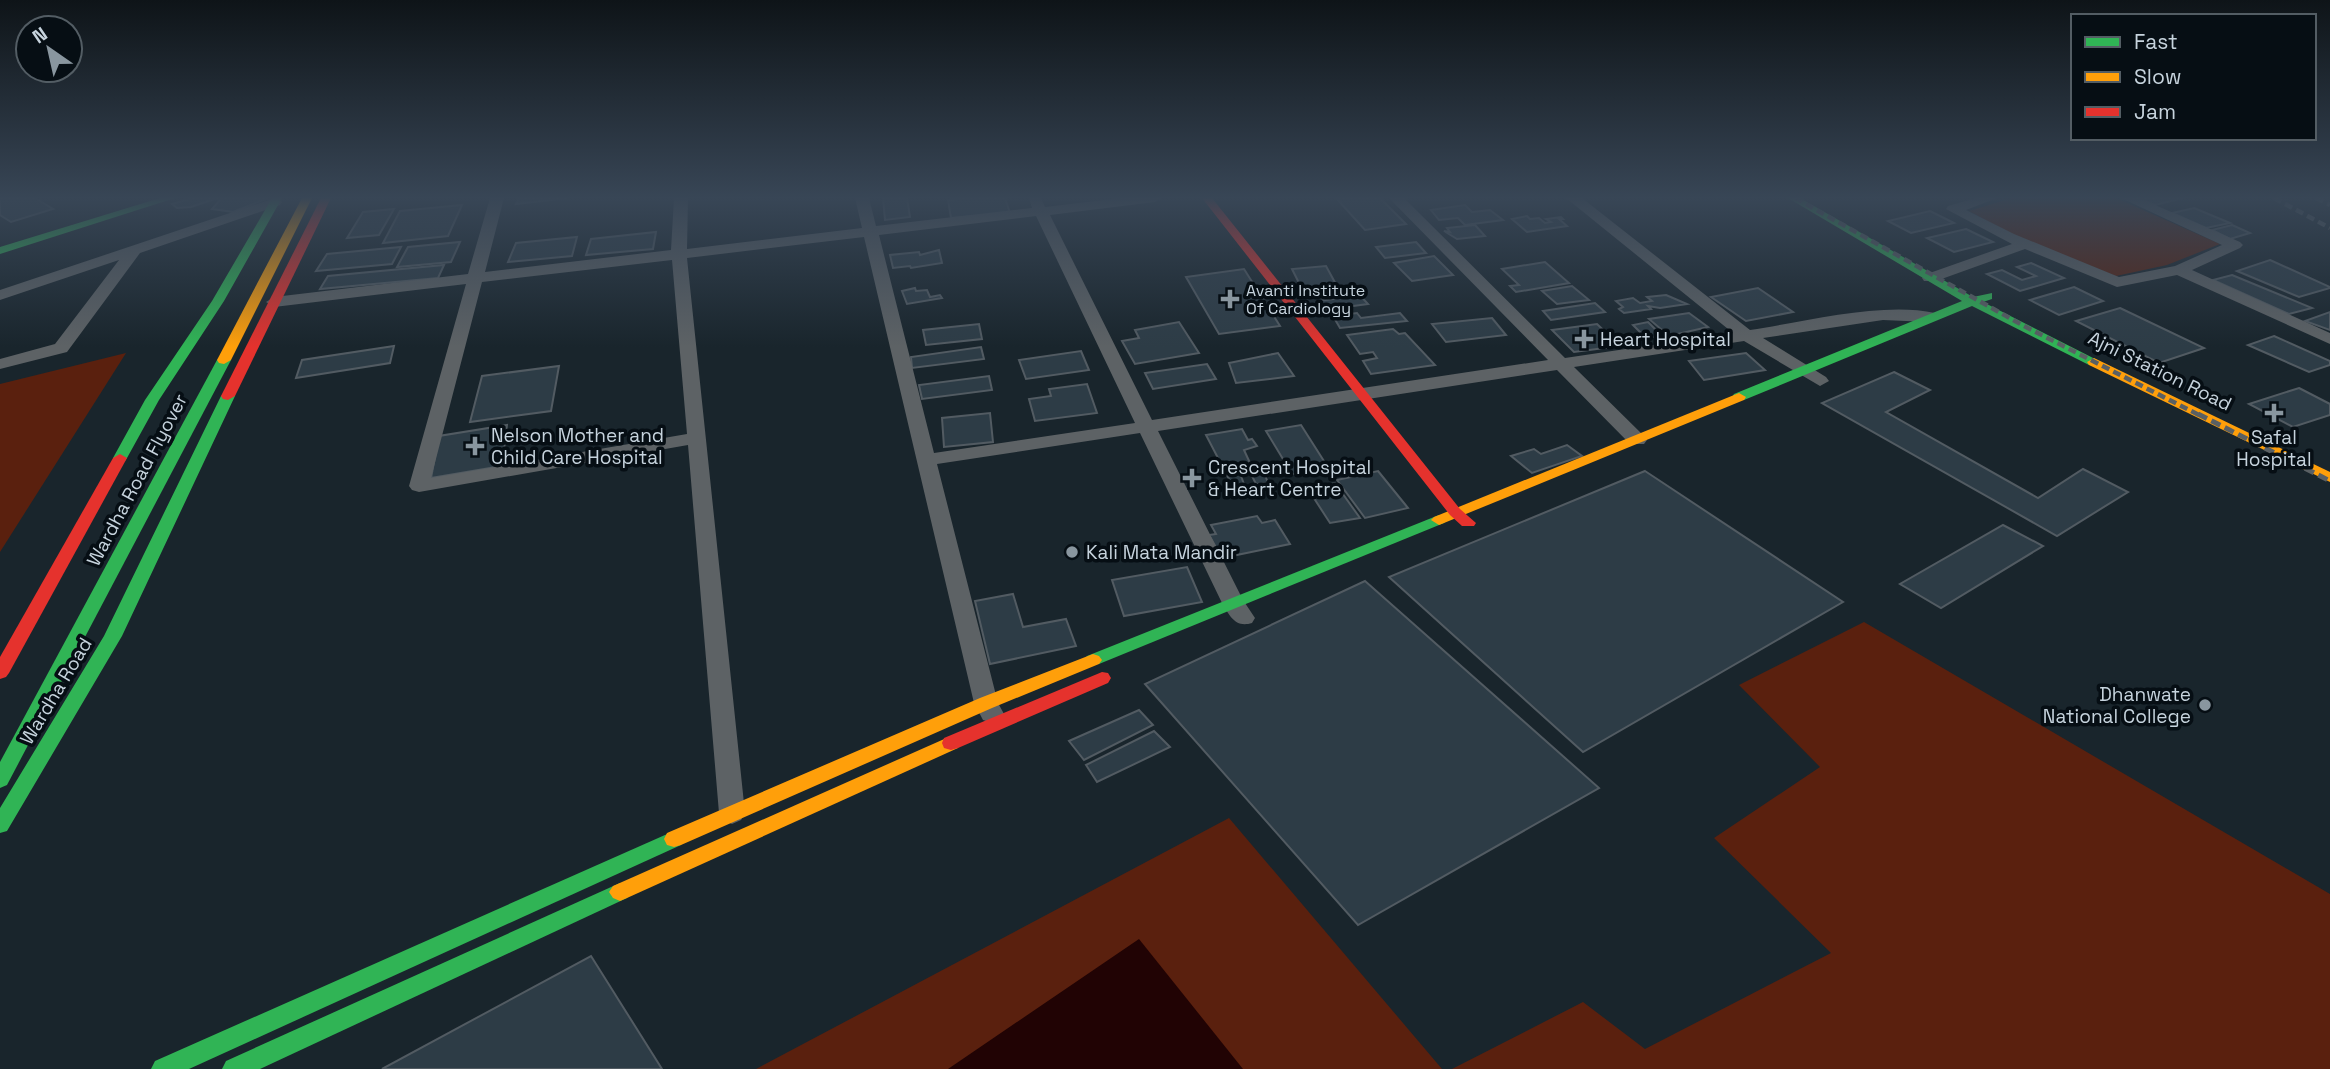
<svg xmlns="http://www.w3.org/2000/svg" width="2330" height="1069" font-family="'Space Grotesk',sans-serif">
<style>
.green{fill:#5a200e}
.water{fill:#210304}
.building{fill:#2d3c46;stroke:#525b62;stroke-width:2}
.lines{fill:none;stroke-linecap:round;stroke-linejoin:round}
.street{fill:#5d6265;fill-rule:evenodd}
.fast{fill:#30b455;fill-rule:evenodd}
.slow{fill:#ff9f0a;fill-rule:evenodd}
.jam{fill:#e5322d;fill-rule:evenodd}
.rail-far1{stroke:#5a6064;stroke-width:4.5;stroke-dasharray:8 4.5;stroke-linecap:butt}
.rail{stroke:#5a6064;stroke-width:5;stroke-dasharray:10 5;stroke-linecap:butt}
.poi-dot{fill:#89969f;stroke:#060e14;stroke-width:2.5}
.labels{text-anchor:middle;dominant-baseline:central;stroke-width:7;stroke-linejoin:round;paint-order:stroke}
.far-poi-label{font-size:16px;fill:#c6d3dd;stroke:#060e14;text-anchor:start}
.poi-label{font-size:19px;fill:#c6d3dd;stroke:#060e14;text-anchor:start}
.street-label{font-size:19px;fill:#c6d3dd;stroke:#060e14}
</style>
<rect width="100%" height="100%" fill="#19252c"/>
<g class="green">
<path d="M2012 198H2116L2220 244 2167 265 2116 276 2015 236 1969 211Z"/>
<path d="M126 353 0 552V384Z"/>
<path d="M1864 622 2330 894V1069H1452L1583 1002 1645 1049 1831 953 1714 838 1820 767 1739 685Z"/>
<path d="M1229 818 1442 1069H756Z"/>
</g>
<path class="water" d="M1139 939 1243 1069H948Z"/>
<g class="building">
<path d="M0 198H35L53 209 11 222 0 215Z"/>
<path d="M193 198H218L191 207 177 208 172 204Z"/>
<path d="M240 198H268L233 212 212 209 221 199Z"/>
<path d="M519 198H568L516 204Z"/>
<path d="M883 198H907L910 217 885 220Z"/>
<path d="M971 198H1005L1010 213 951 218 948 200Z"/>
<path d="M1336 198H1380L1406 224 1365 230Z"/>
<path d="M2138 198H2183L2155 205Z"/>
<path d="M462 205 448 236 383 243 400 211Z"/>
<path d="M1465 205 1472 212 1490 210 1503 220 1465 225 1458 218 1439 220 1431 210Z"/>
<path d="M2194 208 2230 223 2206 228 2172 213Z"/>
<path d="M394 209 379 235 347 238 363 212Z"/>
<path d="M1930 211 1954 223 1911 233 1888 221Z"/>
<path d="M1527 216 1530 219 1539 218 1545 223 1551 222 1546 219 1561 217 1563 219H1559L1567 226 1527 232 1512 219Z"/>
<path d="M1475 225 1485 236 1457 239 1444 231 1450 232 1447 228Z"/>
<path d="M2232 225 2250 233 2230 239 2212 230Z"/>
<path d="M1966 229 1993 242 1954 252 1927 238Z"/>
<path d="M656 232 653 249 586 255 591 239Z"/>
<path d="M577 237 572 256 508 262 516 243Z"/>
<path d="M460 242 451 262 397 267 408 247Z"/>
<path d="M1416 242 1426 253 1385 258 1376 247Z"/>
<path d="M401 247 392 264 316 271 327 254Z"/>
<path d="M939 250 942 263 911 268 910 266 893 268 890 255 919 252 920 255Z"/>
<path d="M1434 256 1453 275 1412 281 1394 263Z"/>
<path d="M2270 260 2330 287V288L2299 297 2237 271Z"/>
<path d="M1545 262 1569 283 1516 292 1510 286 1519 285 1502 269Z"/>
<path d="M2031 263 2064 278 2020 291 1987 274 2002 270 2022 280 2036 276 2017 267Z"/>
<path d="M444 265 438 278 320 289 328 276Z"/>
<path d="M1326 266 1338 288 1330 289 1332 293 1305 295 1292 269Z"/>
<path d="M1244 269 1280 326 1219 334 1186 277Z"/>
<path d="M2232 275 2312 308 2289 314 2213 280Z"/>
<path d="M1572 286 1589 300 1557 304 1542 291Z"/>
<path d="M2074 287 2103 301 2059 315 2030 300Z"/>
<path d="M915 288 916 291 927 290 930 297 940 295 942 298 907 304 902 291Z"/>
<path d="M1758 288 1793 312 1746 321 1711 297Z"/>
<path d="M1356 291 1368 304 1324 310 1318 301 1341 298 1344 293Z"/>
<path d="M1666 295 1687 304 1660 308 1648 306 1651 309 1624 313 1619 309 1623 307 1616 301 1633 298 1640 303 1652 301 1647 297Z"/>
<path d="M1595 303 1605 312 1551 320 1543 311Z"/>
<path d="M2120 308 2204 348 2159 363 2076 321Z"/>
<path d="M2330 312V330L2305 321Z"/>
<path d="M1357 313 1361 318 1400 313 1407 321 1340 328 1333 316Z"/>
<path d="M1689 313 1708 327 1669 336 1649 319Z"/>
<path d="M1492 318 1506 335 1446 342 1432 324Z"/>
<path d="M1179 322 1199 353 1135 364 1122 341 1139 338 1135 330Z"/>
<path d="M1648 322 1662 336 1646 338 1633 325Z"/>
<path d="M979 324 982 339 926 345 923 330Z"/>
<path d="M1597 324 1620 346 1574 352 1552 330Z"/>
<path d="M1393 329 1399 334 1405 333 1435 365 1371 374 1363 361 1377 358 1373 352 1360 354 1347 335Z"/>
<path d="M2274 336 2330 361V365L2309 372 2248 345Z"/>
<path d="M394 346 390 363 296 378 302 360Z"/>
<path d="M981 347 984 359 912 368 911 357Z"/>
<path d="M1081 351 1089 370 1026 379 1019 360Z"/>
<path d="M1278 353 1294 376 1236 383 1229 363Z"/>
<path d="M1746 353 1765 370 1704 380 1689 361Z"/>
<path d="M1207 364 1216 379 1153 389 1145 373Z"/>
<path d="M559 366 551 411 470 422 482 376Z"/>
<path d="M1894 372 1930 390 1886 412 2038 498 2083 469 2128 492 2057 536 1822 403Z"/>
<path d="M989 376 992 390 922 399 919 385Z"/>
<path d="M1087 384 1097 413 1035 421 1029 399 1051 396 1049 389Z"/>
<path d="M2299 388 2330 404V415L2293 427 2249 404Z"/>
<path d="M990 413 993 442 944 447 942 418Z"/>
<path d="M507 425 502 466 431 478 439 436Z"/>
<path d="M1301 425 1329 469 1292 474 1266 431Z"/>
<path d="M1242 429 1248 440 1252 439 1257 446 1244 450 1250 463 1261 464 1268 483 1256 484 1251 474 1241 476 1244 484 1232 485 1206 435Z"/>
<path d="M1567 445 1582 456 1532 473 1511 456 1534 449 1541 454Z"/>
<path d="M1378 471 1408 508 1365 518 1337 480Z"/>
<path d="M1645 471 1843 602 1583 752 1389 577Z"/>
<path d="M1335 483 1360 518 1330 523 1308 489Z"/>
<path d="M1257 516 1262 523 1275 520 1290 544 1222 558 1209 535 1216 534 1211 525Z"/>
<path d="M2003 525 2043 546 1941 608 1900 584Z"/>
<path d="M1187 567 1202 602 1124 616 1112 580Z"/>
<path d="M1365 581 1599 788 1358 925 1145 684Z"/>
<path d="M1013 594 1023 627 1066 619 1076 646 990 664 975 601Z"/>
<path d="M1139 710 1153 725 1084 760 1069 741Z"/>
<path d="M1154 731 1170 747 1097 782 1086 765Z"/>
<path d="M591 956 662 1069H382Z"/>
</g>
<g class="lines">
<g class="street">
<path d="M275 198 282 202 280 205 140 253 67 352 0 369V359L55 344 119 260 0 300V290Z"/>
<path d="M490 198H504L485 272 671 250 674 198H688L687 249 862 228 855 198H869L876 226 1032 208 1029 198H1041L1045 207 1121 198H1162L1155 202 1050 215 1152 420 1548 360 1389 198H1404L1565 358 1733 333 1566 198H1582L1750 330C1804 322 1883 301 1935 313L1937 317 1929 322 1883 320 1763 338 1826 377 1829 381 1820 386 1744 341 1574 367 1644 436 1647 440 1644 444H1630L1557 370 1158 431 1243 600 1255 618 1252 623C1235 628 1230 616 1222 603L1140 433 937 464 998 703 1004 714 1001 720 992 723 983 720 974 703 864 237 687 258 745 813 741 820 732 824 723 820 719 813 688 445 419 492 412 490 409 486 466 284 274 307 266 302 274 297 468 274ZM1036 216 1135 423 934 453 879 235ZM672 260 687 434 431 478 482 282Z"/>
<path d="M1976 198H1997L1966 210 2014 234 2119 277 2175 266 2222 245 2121 198H2139L2240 242 2243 245 2240 248 2192 270 2330 333V344L2177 275 2117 287 2025 249 1936 281H1924L1922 278 1924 275 2012 244 1946 209 1948 206Z"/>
</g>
<g class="fast">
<path d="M160 198H175L0 254V247Z"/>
<path d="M272 198H282L224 301 159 400 127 458 125 461H115L113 458 145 400 212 301Z"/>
<path d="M1788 198H1800L1973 297 1992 293V299L1983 302 2101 362 2094 366 2089 365 1972 306 1744 400H1734L1732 397 1734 394 1962 301Z"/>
<path d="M224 356 231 360 7 785 0 788V762L217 360Z"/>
<path d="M228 392 235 396 122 636 7 831 0 833V808L104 636 221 396Z"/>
<path d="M1439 515 1444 517 1447 520 1444 523 1099 664H1087L1084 660 1087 656Z"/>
<path d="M674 831 681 833 684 839 681 845 189 1069H151L155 1061Z"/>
<path d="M620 883 627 886 631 892 627 898 260 1069H222L226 1061Z"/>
</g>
<g class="slow">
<path d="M302 198H312L231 360 224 364 219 363 217 360Z"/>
<path d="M2094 358 2330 472V482L2089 365 2087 362Z"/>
<path d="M1739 393 1746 397 1744 400 1444 523 1439 525 1431 520 1434 517Z"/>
<path d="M1093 654 1099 656 1102 660 1099 664 992 708 681 845 674 847 667 845 664 839 667 833 980 698Z"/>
<path d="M951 736 958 738 960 743 958 748 627 898 620 901 613 898 609 892 613 886Z"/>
</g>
<g class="jam">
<path d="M321 198H331L235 396 228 400 223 399 221 396Z"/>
<path d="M1202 198H1212L1460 509 1476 523 1474 526H1462L1450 515Z"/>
<path d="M120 454 127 458 9 673 6 677 0 679V657L113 458Z"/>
<path d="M1102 672 1108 673 1111 678 1108 683 958 748 951 750 944 748 942 743 944 738Z"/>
</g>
<g class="rail-far1">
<path d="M1795 198 2024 326 2201 416"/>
<path d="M2274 198 2330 228"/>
<path d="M2316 198 2330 205"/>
</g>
<path class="rail" d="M2198 414 2330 481"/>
</g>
<linearGradient id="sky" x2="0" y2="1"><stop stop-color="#0e1418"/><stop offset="0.57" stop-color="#384656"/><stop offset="1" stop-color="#384656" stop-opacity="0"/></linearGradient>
<rect width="2330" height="347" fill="url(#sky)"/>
<g class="poi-dot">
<path d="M1226.5 288.5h7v7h7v7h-7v7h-7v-7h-7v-7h7z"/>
<path d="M1580.5 328.5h7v7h7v7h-7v7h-7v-7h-7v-7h7z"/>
<path d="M2270.5 402.5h7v7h7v7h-7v7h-7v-7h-7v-7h7z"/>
<path d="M471.5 435.5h7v7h7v7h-7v7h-7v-7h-7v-7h7z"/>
<path d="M1188.5 467.5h7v7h7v7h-7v7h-7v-7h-7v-7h7z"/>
<circle cx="1072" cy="552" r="7"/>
<circle cx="2205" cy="705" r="7"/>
</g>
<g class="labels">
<g class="far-poi-label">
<text x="1246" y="290">Avanti Institute<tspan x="1246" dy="18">Of Cardiology</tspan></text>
</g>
<g class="poi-label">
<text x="1600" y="339">Heart Hospital</text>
<text x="491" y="435">Nelson Mother and<tspan x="491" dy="22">Child Care Hospital</tspan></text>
<text x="2274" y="437" text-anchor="middle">Safal<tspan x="2274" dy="22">Hospital</tspan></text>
<text x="1208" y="467">Crescent Hospital<tspan x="1208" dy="22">&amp; Heart Centre</tspan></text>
<text x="1086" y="552">Kali Mata Mandir</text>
<text x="2191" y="694" text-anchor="end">Dhanwate<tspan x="2191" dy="22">National College</tspan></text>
</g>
<g class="street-label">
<text transform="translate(2160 371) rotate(26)">Ajni Station Road</text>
<text transform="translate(137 480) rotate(-62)">Wardha Road Flyover</text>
<text transform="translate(56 691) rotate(-59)">Wardha Road</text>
</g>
</g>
<rect x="2071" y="14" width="245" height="126" fill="#060e14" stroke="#535d64" stroke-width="2"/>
<rect x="2085" y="37" width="35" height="10" fill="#30b455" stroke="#535d64" stroke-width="2"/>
<text x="2134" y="49" font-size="21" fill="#c6d3dd">Fast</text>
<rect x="2085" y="72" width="35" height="10" fill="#ff9f0a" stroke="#535d64" stroke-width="2"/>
<text x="2134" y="84" font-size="21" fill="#c6d3dd">Slow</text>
<rect x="2085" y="107" width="35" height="10" fill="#e5322d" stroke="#535d64" stroke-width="2"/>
<text x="2134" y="119" font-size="21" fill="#c6d3dd">Jam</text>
<g transform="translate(49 49) rotate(326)"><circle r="33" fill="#060e14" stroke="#535d64" stroke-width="2"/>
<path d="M0-5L12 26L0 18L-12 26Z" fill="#89969f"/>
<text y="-10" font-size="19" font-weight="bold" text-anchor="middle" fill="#c6d3dd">N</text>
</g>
</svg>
